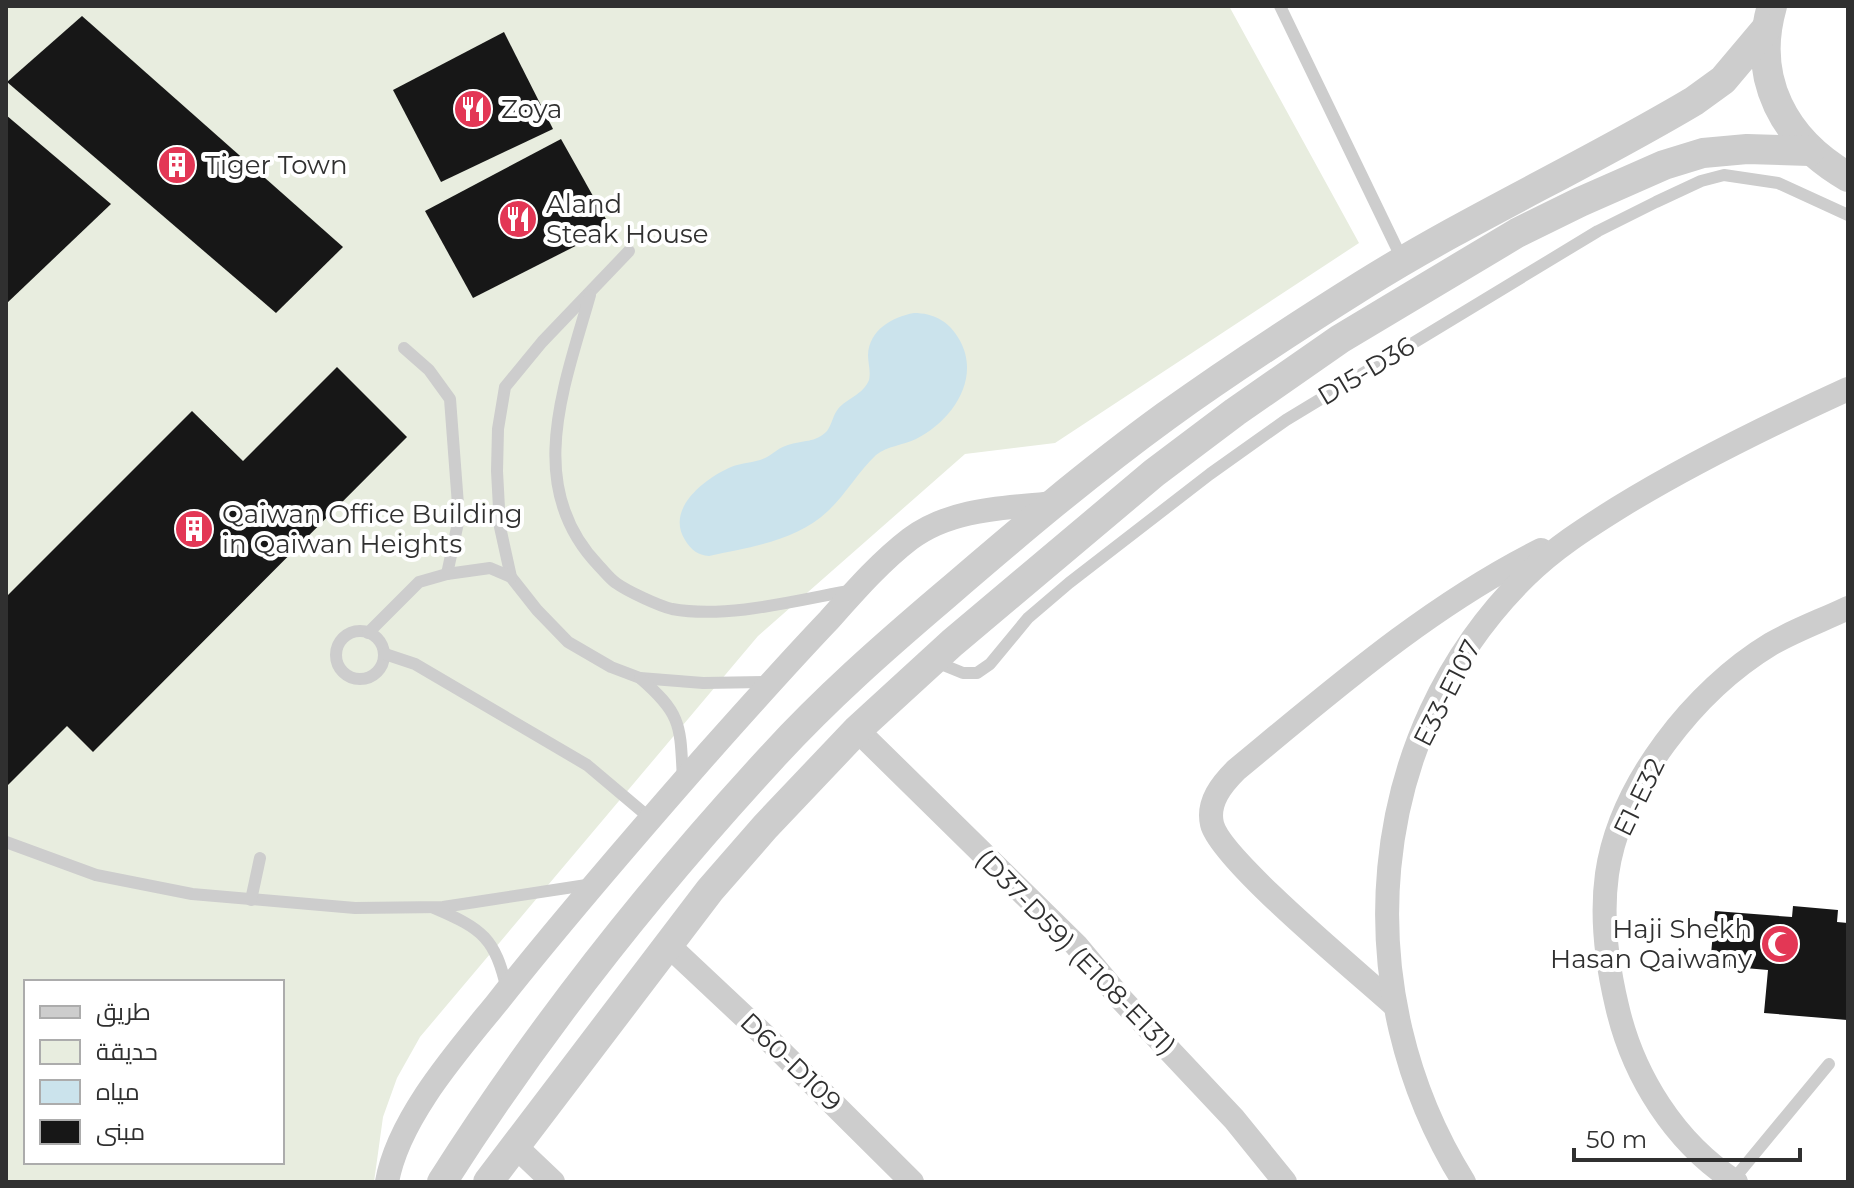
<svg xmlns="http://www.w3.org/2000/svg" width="1854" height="1188" font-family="Montserrat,Cairo,sans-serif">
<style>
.green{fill:#e8eddf;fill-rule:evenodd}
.water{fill:#cbe3ec}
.building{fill:#171717}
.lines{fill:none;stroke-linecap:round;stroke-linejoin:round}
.service{stroke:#cdcdcd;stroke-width:12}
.minor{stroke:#cdcdcd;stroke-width:24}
.tertiary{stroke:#cdcdcd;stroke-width:30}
.labels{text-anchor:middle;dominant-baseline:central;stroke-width:8;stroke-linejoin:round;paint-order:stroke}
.poi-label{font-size:26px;fill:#303030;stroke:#fff;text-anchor:start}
.street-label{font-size:26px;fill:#303030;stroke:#fff}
</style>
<rect width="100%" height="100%" fill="#fff"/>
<path class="green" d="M6 6H1229L1359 243 1055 443 965 454 758 636 420 1037 397 1078 383 1117 374 1182H6ZM26 982H282V1162H26Z"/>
<path class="water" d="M914 313C933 313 949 321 959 339 982 378 952 421 916 439 904 445 887 446 876 455 858 472 846 494 828 511 796 541 751 547 709 556 698 555 691 550 685 540 665 508 706 478 731 467 743 462 756 463 767 457 774 453 780 447 788 445 802 440 816 443 827 431 832 424 833 415 838 409 847 398 863 395 869 380 871 372 868 363 868 355 869 330 892 317 914 313Z"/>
<g class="building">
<path d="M82 16 343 247 276 313 7 82Z"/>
<path d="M504 32 553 129 441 182 393 90Z"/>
<path d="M6 115 111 204 6 304Z"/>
<path d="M561 139 611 228 473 298 425 211Z"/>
<path d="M337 367 407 437 93 752 67 726 6 787V597L192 411 243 461Z"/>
<path d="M1793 906 1838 910 1837 922 1848 923 1847 1020 1764 1013 1768 970 1710 965 1715 911 1792 917Z"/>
</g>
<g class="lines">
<g class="service">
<path d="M1280 6 1403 261"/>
<path d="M629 251 542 342 505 387 498 429 497 471 500 527 511 577 537 610 568 642 611 667 640 678 703 683 769 682"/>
<path d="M590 295C564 387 523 487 599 566 604 571 610 579 616 583 627 591 659 606 672 609 728 619 798 600 854 590"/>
<path d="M404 348 429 370 450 399 459 518 447 574"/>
<circle cx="360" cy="655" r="24"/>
<path d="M368 633 419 582 447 574 490 568 511 577"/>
<path d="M385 654 415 664 587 765 651 819"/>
<path d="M936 662 963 673H977L990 664 1028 618 1069 583 1210 474 1286 420 1598 231 1656 202 1701 181 1724 175 1778 183 1848 215"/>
<path d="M640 678C683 715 680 726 683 780"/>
<path d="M6 842 96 875 192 894 355 908 443 907 593 884"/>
<path d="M251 900 260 858"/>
<path d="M434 908C483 929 495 938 507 990"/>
<path d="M1733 1180 1829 1064"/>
</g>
<g class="minor">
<path d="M857 730 1076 945 1122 1000 1234 1119 1285 1182"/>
<path d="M668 945 765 1036 912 1182"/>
<path d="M1394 1005C1360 974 1220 859 1212 824 1207 802 1222 784 1236 770 1333 690 1429 606 1541 550"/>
<path d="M514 1145 553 1182"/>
<path d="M387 1182C398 1119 456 1053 496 1004 564 918 635 836 707 754 747 709 787 664 829 620 854 592 880 562 910 539 951 508 1006 508 1055 503"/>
<path d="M1464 1182C1345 992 1363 736 1526 576 1553 549 1586 528 1618 508 1691 463 1769 425 1848 389"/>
<path d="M1736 1182C1675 1143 1633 1076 1617 1006 1607 964 1601 917 1607 874 1620 784 1695 690 1771 644 1795 630 1823 620 1848 608"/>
</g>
<g class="tertiary">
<path d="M1772 6C1751 79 1784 140 1848 177"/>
<path d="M442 1182C538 1031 651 888 772 757 825 699 884 647 944 596 1016 534 1089 472 1166 416 1230 370 1296 327 1363 285 1470 218 1585 166 1694 101L1723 80 1766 29"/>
<path d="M488 1182 710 890 765 827 857 730 952 643 1154 473 1235 412 1340 339 1517 233 1580 202 1664 165 1703 153 1747 149 1810 151"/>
</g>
</g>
<defs>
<g id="restaurant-disc" transform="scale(2)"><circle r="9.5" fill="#e33755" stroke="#fff"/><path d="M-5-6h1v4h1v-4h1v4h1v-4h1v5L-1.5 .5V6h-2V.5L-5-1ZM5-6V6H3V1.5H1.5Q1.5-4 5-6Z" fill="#fff"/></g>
<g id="building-disc" transform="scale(2)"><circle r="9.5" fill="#e33755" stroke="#fff"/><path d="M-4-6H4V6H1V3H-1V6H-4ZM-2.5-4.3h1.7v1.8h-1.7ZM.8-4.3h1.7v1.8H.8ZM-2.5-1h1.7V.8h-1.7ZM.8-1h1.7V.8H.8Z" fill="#fff"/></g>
<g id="mosque-disc" transform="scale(2)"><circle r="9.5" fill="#e33755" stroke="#fff"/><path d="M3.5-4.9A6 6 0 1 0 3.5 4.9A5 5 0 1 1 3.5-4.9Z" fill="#fff"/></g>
</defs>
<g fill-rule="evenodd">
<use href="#restaurant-disc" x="473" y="109"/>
<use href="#building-disc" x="177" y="165"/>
<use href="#restaurant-disc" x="518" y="219"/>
<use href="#building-disc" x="194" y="529"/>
<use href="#mosque-disc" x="1780" y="944"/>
</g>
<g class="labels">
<g class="poi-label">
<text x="501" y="109">Zoya</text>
<text x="205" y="165">Tiger Town</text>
<text x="546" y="204">Aland<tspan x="546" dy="30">Steak House</tspan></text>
<text x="222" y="514">Qaiwan Office Building<tspan x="222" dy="30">in Qaiwan Heights</tspan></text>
<text x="1752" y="929" text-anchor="end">Haji Shekh<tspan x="1752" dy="30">Hasan Qaiwany</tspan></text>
</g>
<g class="street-label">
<text transform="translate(1366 371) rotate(-31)">D15-D36</text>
<text transform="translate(1447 693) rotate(-63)">E33-E107</text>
<text transform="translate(1639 797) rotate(-64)">E1-E32</text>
<text transform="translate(1076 952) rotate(46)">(D37-D59) (E108-E131)</text>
<text transform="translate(791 1062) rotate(44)">D60-D109</text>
</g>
</g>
<rect width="1854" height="1188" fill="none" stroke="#303030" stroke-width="16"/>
<rect x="24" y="980" width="260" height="184" fill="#ffffff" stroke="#acacac" stroke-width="2"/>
<rect x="40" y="1006" width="40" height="12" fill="#cdcdcd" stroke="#acacac" stroke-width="2"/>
<text x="96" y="1020" font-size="24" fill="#303030">طريق</text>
<rect x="40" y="1040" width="40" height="24" fill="#e8eddf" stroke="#acacac" stroke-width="2"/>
<text x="96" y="1060" font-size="24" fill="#303030">حديقة</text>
<rect x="40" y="1080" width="40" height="24" fill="#cbe3ec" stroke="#acacac" stroke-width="2"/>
<text x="96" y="1100" font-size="24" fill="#303030">مياه</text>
<rect x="40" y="1120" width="40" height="24" fill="#171717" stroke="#acacac" stroke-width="2"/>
<text x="96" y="1140" font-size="24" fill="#303030">مبنى</text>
<path d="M1574 1148v12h226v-12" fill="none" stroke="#303030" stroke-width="4"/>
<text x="1586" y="1148" font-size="24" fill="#303030" stroke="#ffffff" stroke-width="6" paint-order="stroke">50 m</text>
</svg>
